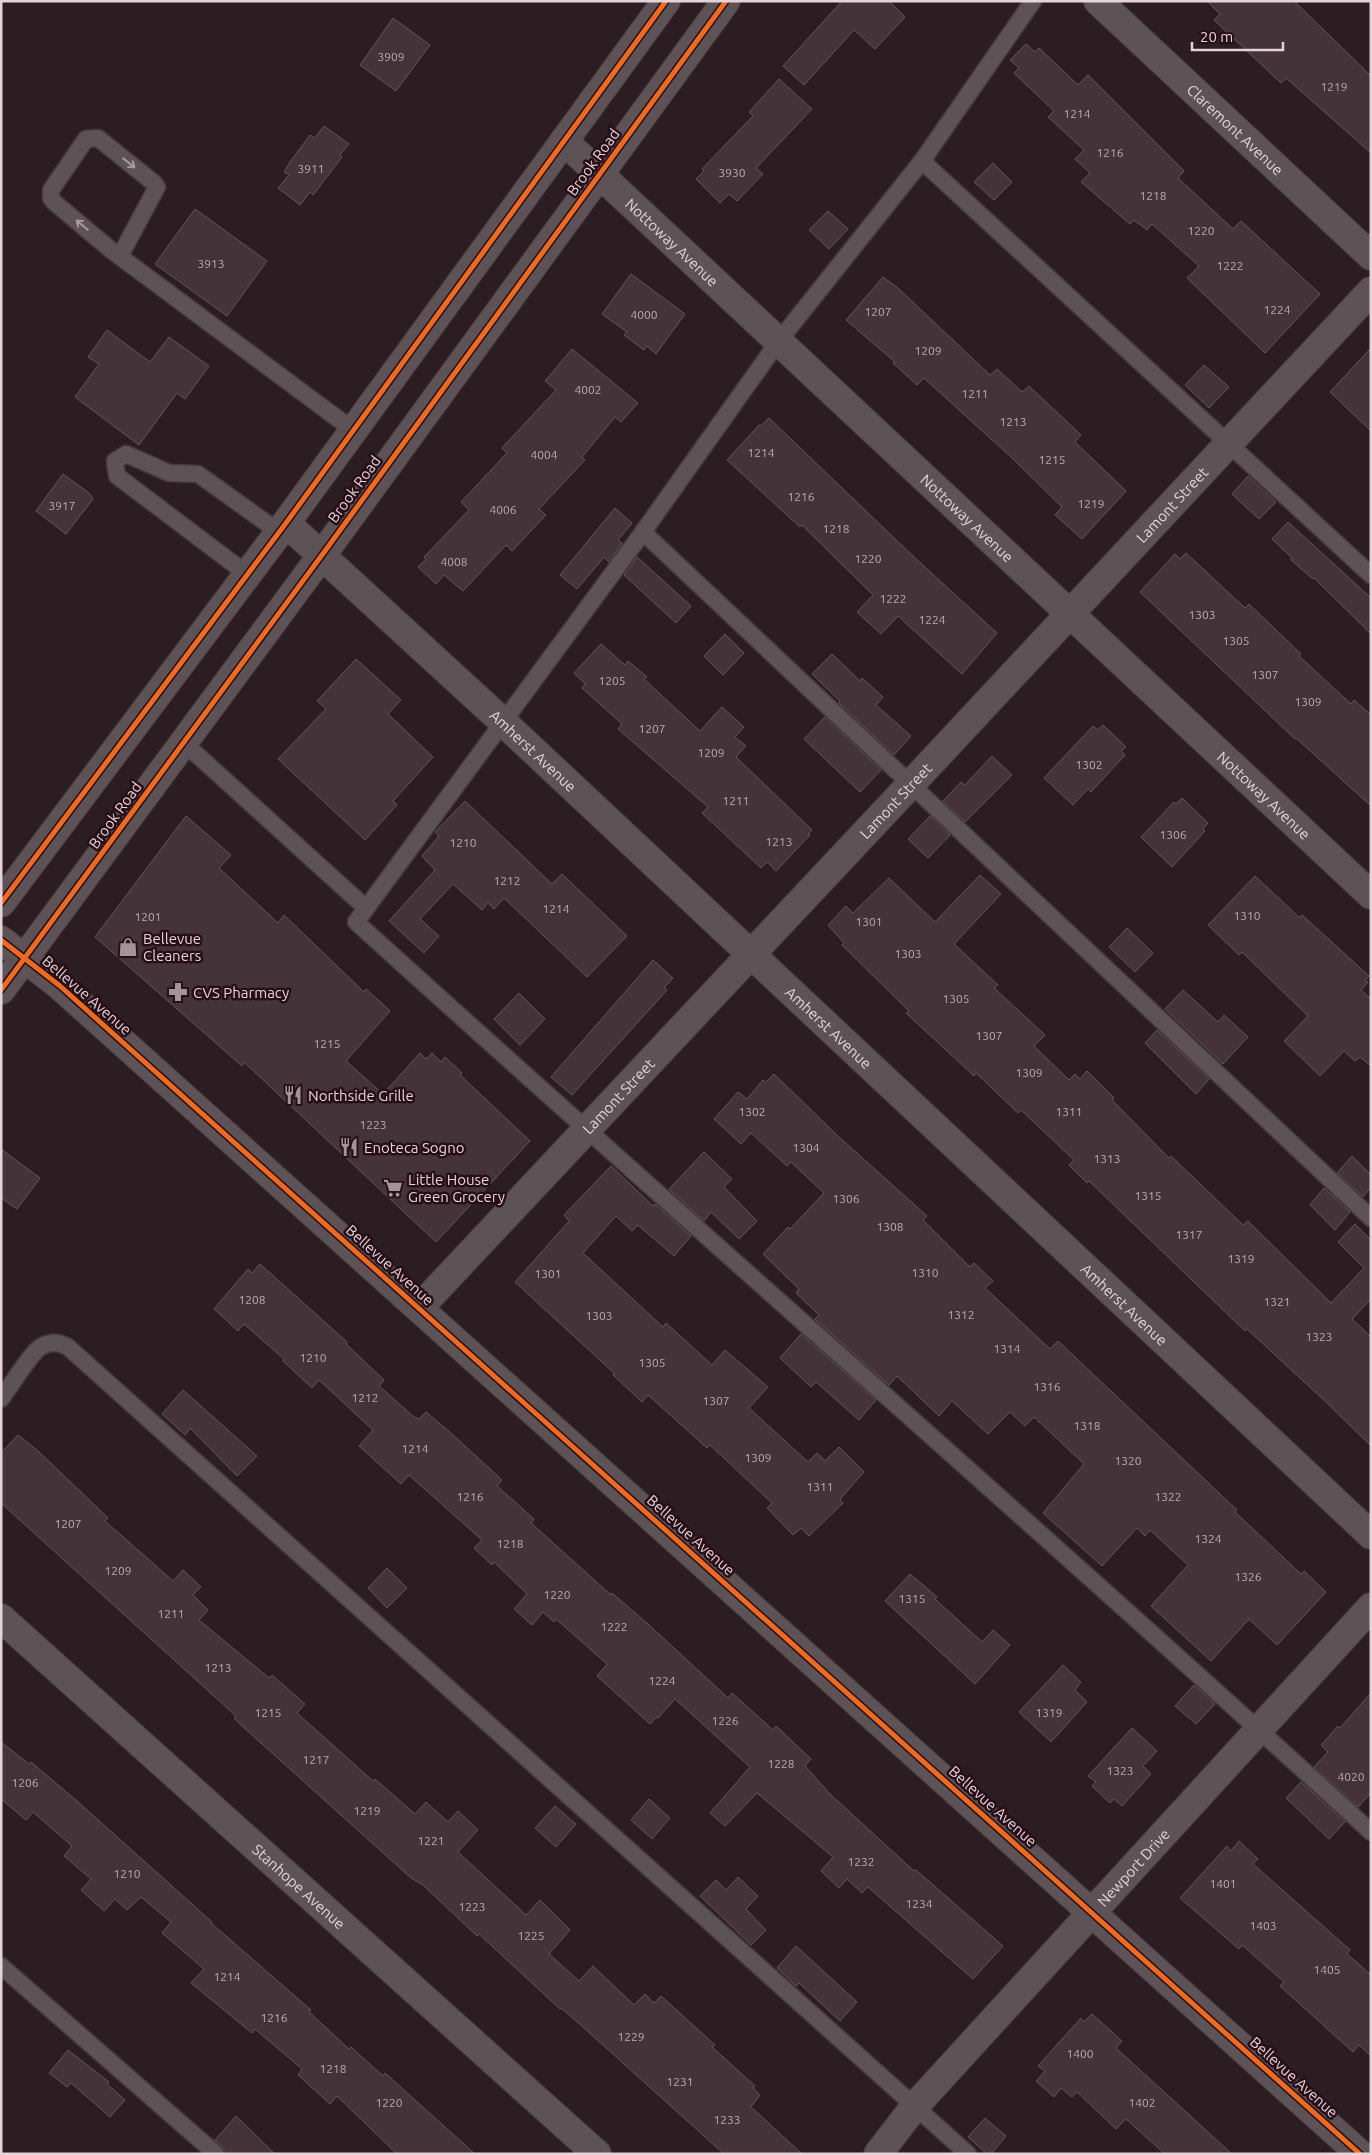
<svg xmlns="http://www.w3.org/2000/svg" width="1372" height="2155" font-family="Ubuntu,sans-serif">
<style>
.building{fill:#45333a;stroke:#63565b}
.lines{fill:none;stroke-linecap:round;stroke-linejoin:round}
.lane-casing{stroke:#45393d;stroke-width:19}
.street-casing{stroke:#45393d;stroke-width:30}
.secondary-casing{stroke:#45393d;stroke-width:30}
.lane{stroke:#5d5256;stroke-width:16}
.street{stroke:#5d5256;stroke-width:28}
.secondary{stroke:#5d5256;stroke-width:28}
.cycleway-casing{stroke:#270e17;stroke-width:8}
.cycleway{stroke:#ed6a23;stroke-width:5}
.oneway{stroke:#a8999e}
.labels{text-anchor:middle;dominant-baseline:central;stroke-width:5;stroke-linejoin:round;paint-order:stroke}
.number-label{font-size:12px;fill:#bdabb0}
.street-label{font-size:15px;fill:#e5d3d8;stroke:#270e17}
.poi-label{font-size:15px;fill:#e5d3d8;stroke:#270e17;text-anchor:start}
</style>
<rect width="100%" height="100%" fill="#2b1d22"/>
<g class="building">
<path d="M842 1H889L905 17 875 49 854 30 804 85 783 66Z"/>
<path d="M1207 1H1294L1371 76V153L1286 78 1281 83 1214 20 1220 14Z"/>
<path d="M393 18 430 45 396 91 360 65Z"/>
<path d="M1026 44 1035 52 1039 48 1078 85 1088 75 1184 171 1178 178 1233 229 1241 221 1320 294 1265 353 1187 278 1199 266 1152 224 1147 230 1134 220 1130 224 1081 182 1090 173 1075 159 1084 150 1048 117 1054 111 1014 73 1019 68 1010 60Z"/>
<path d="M779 79 812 109 756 168 763 174 737 201 729 194 720 203 696 179 704 171 702 169 753 116 749 112Z"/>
<path d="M324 126 349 144 340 155 342 157 313 195 310 192 300 205 278 188 289 175 284 172 290 162 310 135 315 138Z"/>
<path d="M993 163 1012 182 994 200 974 182Z"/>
<path d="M195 209 267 261 227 316 155 264Z"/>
<path d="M828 211 848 229 829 249 809 230Z"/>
<path d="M631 274 685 314 656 354 647 346 644 350 624 335 627 332 602 314Z"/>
<path d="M883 277 899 289 990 375 997 369 1022 392 1029 386 1081 435 1075 442 1126 491 1082 539 1055 515 1062 507 1012 458 924 378 917 385 893 363 895 362 846 320Z"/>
<path d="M107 330 150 362 169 337 209 366 185 399 177 393 139 445 75 397 99 364 88 357Z"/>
<path d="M1371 348V431L1330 392Z"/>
<path d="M572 349 638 403 621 422 615 417 582 457 585 460 539 509 546 515 512 551 506 545 463 591 444 575 436 584 418 567 426 559 424 557 469 510 461 502 507 453 502 448 556 390 545 381Z"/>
<path d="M1204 365 1229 387 1209 408 1185 385Z"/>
<path d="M769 418 916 559 997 633 962 674 898 616 881 634 857 612 873 595 802 525 800 527 727 460 759 425 761 426Z"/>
<path d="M63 474 89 493 93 499 66 534 36 511Z"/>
<path d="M1248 476 1276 502 1259 519 1232 494Z"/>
<path d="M615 508 632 523 618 540 622 543 609 562 604 557 577 589 560 575Z"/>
<path d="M1288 522 1371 598V634L1314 578 1313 579 1291 560 1292 558 1272 539Z"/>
<path d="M1186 553 1245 608 1249 604 1301 654 1299 656 1351 704 1354 700 1371 715V806L1296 738 1295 739 1140 592 1175 554 1180 559Z"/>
<path d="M637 557 691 606 676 623 624 575Z"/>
<path d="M725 634 744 653 723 675 704 656Z"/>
<path d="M601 644 625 665 628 661 647 677 644 679 700 731 722 707 744 727 735 737 746 746 736 757 812 830 808 834 810 835 776 871 767 862 761 868 702 813 708 807 618 729 622 724 582 688 585 684 574 673Z"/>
<path d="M832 654 860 681 862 678 883 697 876 705 911 736 894 755 839 703 840 701 812 674Z"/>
<path d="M356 659 401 700 388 714 433 757 393 801 397 805 365 840 278 759 326 709 317 701Z"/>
<path d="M825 717 881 770 860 792 804 739Z"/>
<path d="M1103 725 1126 747 1121 751 1125 755 1091 792 1088 789 1073 805 1044 778 1093 726 1098 730Z"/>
<path d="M992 756 1012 775 965 822 943 801 961 782 965 785Z"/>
<path d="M1182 798 1208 823 1203 829 1205 831 1172 867 1141 837 1174 802 1176 804Z"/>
<path d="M465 801 552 884 562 874 627 936 587 977 504 898 494 909 488 903 482 910 453 884 420 919 439 936 424 953 389 921 435 870 422 856 439 836 435 832Z"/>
<path d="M186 816 231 855 219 868 278 923 284 915 364 992 366 989 390 1011 346 1061 383 1094 420 1053 426 1059 432 1053 441 1062 445 1057 462 1073 460 1075 530 1141 436 1242 244 1062 242 1066 95 937Z"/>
<path d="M930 816 950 835 928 858 908 839Z"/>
<path d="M980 875 1001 894 954 944 998 985 994 988 1045 1035 1034 1046 1069 1080 1075 1074 1080 1079 1087 1071 1114 1098 1112 1100 1169 1158 1171 1156 1243 1225 1248 1221 1331 1303 1364 1268 1338 1242 1355 1224 1371 1240V1299L1352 1319 1371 1337V1446L1326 1402 1247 1329 1245 1331 1089 1181 1087 1183 1069 1165 1074 1160 1021 1110 1018 1113 976 1073 974 1076 906 1013 909 1011 842 945 844 943 828 925 846 906 853 913 889 878 935 922Z"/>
<path d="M1255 876 1300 918 1302 915 1369 976 1365 980 1368 982 1361 990 1371 999V1066L1360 1057 1355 1061 1344 1051 1320 1076 1284 1041 1308 1016 1242 952 1239 955 1208 925Z"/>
<path d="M1127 928 1153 953 1135 972 1109 947Z"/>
<path d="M653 960 673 978 664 988 667 990 572 1095 551 1077Z"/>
<path d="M1183 990 1218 1022 1224 1015 1248 1037 1223 1064 1165 1009Z"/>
<path d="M519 993 545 1019 520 1045 494 1019Z"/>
<path d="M1157 1030 1209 1079 1196 1094 1145 1043Z"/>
<path d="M774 1074 839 1137 927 1216 923 1220 970 1267 974 1263 993 1281 985 1288 1050 1349 1058 1341 1237 1510 1235 1512 1301 1574 1304 1571 1326 1592 1277 1645 1249 1619 1211 1661 1151 1606 1188 1565 1150 1530 1145 1536 1137 1528 1102 1566 1043 1513 1084 1464 1034 1417 1025 1426 1010 1412 988 1434 952 1401 939 1416 897 1376 889 1385 815 1319 819 1315 796 1293 799 1289 763 1254 788 1227 790 1229 824 1193 791 1162 787 1166 751 1133 741 1144 714 1119 738 1092 747 1099 763 1080 766 1082Z"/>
<path d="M1 1149 40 1178 17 1209 1 1198Z"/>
<path d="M704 1152 732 1179 724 1187 757 1221 739 1239 711 1212 704 1221 669 1189Z"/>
<path d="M1352 1156 1371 1175V1187L1363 1197 1337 1173Z"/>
<path d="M611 1166 653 1206 655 1204 691 1236 674 1256 638 1225 632 1231 616 1216 583 1253 663 1327 666 1323 712 1365 725 1350 768 1387 749 1408 808 1462 817 1453 825 1461 839 1447 864 1472 840 1499 843 1503 809 1536 801 1528 793 1535 767 1508 772 1503 710 1445 707 1448 648 1395 642 1402 613 1375 615 1374 515 1282 569 1221 564 1215Z"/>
<path d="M1324 1188 1350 1212 1335 1230 1310 1205Z"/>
<path d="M260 1264 347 1342 346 1344 384 1380 379 1386 414 1417 419 1419 426 1412 452 1434 502 1480 497 1486 534 1519 531 1523 611 1595 612 1593 648 1624 728 1698 732 1693 773 1730 776 1726 811 1759 805 1766 831 1795 914 1871 916 1870 1003 1946 973 1979 868 1887 862 1893 847 1879 839 1888 821 1871 833 1857 757 1793 725 1826 710 1813 750 1767 675 1699 658 1718 656 1717 650 1724 597 1676 607 1664 556 1619 554 1622 543 1612 532 1625 514 1609 527 1594 494 1562 492 1565 474 1548 482 1540 409 1475 401 1484 359 1446 373 1430 319 1380 312 1388 283 1361 284 1359 244 1324 238 1331 214 1309 248 1269 252 1273Z"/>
<path d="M801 1334 876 1400 859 1420 816 1382 811 1387 780 1358Z"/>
<path d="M183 1390 257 1456 237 1476 190 1428 185 1435 162 1414Z"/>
<path d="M18 1435 37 1450 108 1518 105 1521 173 1581 183 1570 201 1587 193 1595 208 1610 199 1620 269 1678 272 1675 305 1704 297 1713 373 1781 375 1779 415 1814 426 1802 448 1822 458 1811 478 1830 458 1852 526 1915 540 1900 570 1930 549 1954 579 1981 593 1966 634 2005 645 1994 654 2003 661 1996 715 2045 712 2047 755 2086 753 2088 760 2095 751 2107 802 2154H724L574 2019 561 2008 560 2009 479 1934 477 1936 423 1885 411 1878 241 1725 234 1718 236 1716 1 1503V1453Z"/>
<path d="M387 1568 407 1588 387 1608 368 1588Z"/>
<path d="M910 1574 937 1597 935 1599 982 1642 993 1630 1010 1645 975 1684 885 1601Z"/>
<path d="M1063 1665 1081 1682 1075 1690 1087 1702 1051 1742 1019 1712Z"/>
<path d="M1194 1685 1215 1704 1196 1724 1175 1706Z"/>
<path d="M1371 1693V1793L1358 1807 1314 1767 1328 1752 1321 1745 1338 1726 1340 1728Z"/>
<path d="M1132 1728 1157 1751 1143 1766 1151 1774 1122 1806 1114 1799 1110 1803 1092 1786 1096 1782 1088 1776Z"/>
<path d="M1 1742 29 1764 31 1762 77 1801 212 1922 211 1923 311 2010 309 2012 349 2049 351 2047 383 2076 385 2073 475 2154H397L337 2096 330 2104 298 2075 302 2069 255 2029 252 2033 191 1983 204 1969 162 1933 171 1922 141 1897 127 1910 115 1899 104 1911 81 1890 91 1879 64 1856 72 1846 33 1812 26 1820 1 1799Z"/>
<path d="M1301 1782 1345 1822 1329 1839 1286 1798Z"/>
<path d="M649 1799 670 1818 652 1839 631 1820Z"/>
<path d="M555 1806 576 1824 556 1847 535 1828Z"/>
<path d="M1239 1841 1258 1859 1253 1864 1350 1950 1347 1954 1371 1975V2056L1359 2045 1353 2052 1280 1986 1284 1982 1242 1945 1239 1949 1180 1898 1227 1846 1231 1851Z"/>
<path d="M738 1877 758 1896 746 1909 766 1930 751 1945 700 1896 716 1880 726 1890Z"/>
<path d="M796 1946 857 2002 840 2021 799 1983 796 1986 777 1968Z"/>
<path d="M1092 2014 1122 2041 1116 2048 1232 2154H1165L1126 2119 1116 2129 1077 2092 1072 2097 1061 2088 1054 2097 1036 2081 1045 2071 1038 2066 1081 2018 1084 2022Z"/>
<path d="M68 2050 109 2082 107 2084 125 2100 110 2117 71 2083 67 2087 49 2073Z"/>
<path d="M236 2116 275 2154H226L223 2147 215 2140Z"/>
<path d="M985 2118 1006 2136 991 2154H987L968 2137Z"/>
</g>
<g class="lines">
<g class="lane-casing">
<g id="lane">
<path d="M1033 1 922 161 778 342 643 532 356 922C692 1227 1036 1525 1371 1832"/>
<path d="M922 161 1371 575"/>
<path d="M120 256 157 187 154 183 98 138 86 139 51 190V198L54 202 111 250 353 430"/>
<path d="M643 532 1371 1218"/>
<path d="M247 574 117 476 115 461 126 454 169 473 198 474 279 532"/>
<path d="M184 743 366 908"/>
<path d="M1 1399C10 1387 29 1356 39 1348 49 1341 59 1342 68 1347L968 2154"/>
<path d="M1 1966 216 2154"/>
</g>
</g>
<g class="street-casing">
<g id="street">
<path id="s1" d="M1098 1 1371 256"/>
<path id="s2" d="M564 141 1371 895"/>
<path id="s3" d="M286 523 503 722 1371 1535"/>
<path id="s4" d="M419 1308 911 784 1371 291"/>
<path id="s5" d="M1 1618 597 2154"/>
<path id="s6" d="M878 2154 915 2106 1371 1607"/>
</g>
</g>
<g class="secondary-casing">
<g id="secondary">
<path d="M1 903 286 523 666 1"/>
<path d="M1 940 60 986 1360 2154"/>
<path d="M1 990 322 555 726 1"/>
</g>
</g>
<use href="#lane" class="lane"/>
<use href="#street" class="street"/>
<use href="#secondary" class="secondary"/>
<g class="cycleway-casing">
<g id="cycleway">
<path d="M1 903 286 523 666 1"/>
<path d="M1 940 60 986 1360 2154"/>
<path d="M1 990 322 555 726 1"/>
</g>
</g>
<use href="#cycleway" class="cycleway"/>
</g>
<defs><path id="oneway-shaft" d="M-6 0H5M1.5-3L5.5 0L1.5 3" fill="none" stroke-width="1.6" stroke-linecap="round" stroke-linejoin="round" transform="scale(1.25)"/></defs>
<g class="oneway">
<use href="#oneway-shaft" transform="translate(129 163) rotate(38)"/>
<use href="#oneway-shaft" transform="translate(82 225) rotate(-140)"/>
</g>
<defs>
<g id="shop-bare" transform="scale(1.5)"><path d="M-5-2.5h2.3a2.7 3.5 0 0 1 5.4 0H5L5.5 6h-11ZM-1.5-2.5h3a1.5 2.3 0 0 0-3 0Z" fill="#a49398" stroke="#270e17" stroke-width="2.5" paint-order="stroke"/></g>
<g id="pharmacy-bare" transform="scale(1.5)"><path d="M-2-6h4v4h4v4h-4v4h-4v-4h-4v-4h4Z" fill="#a49398" stroke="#270e17" stroke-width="2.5" paint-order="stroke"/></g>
<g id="restaurant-bare" transform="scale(1.5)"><path d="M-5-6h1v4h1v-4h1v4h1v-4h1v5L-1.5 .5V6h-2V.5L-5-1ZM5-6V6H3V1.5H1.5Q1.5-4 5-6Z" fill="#a49398" stroke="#270e17" stroke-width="2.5" paint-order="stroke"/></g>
<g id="supermarket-bare" transform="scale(1.5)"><path d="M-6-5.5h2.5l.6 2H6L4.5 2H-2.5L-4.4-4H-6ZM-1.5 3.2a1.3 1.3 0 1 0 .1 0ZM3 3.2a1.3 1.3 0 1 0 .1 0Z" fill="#a49398" stroke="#270e17" stroke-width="2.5" paint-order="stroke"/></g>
</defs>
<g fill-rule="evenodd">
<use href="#shop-bare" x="128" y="947"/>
<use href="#pharmacy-bare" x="178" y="992"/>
<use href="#restaurant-bare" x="293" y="1095"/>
<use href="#restaurant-bare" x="349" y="1147"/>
<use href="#supermarket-bare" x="393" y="1188"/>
</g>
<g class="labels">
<g class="number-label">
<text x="391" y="56">3909</text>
<text x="1334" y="86">1219</text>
<text x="1077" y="113">1214</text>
<text x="1110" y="152">1216</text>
<text x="311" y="168">3911</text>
<text x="732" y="172">3930</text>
<text x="1153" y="195">1218</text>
<text x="1201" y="230">1220</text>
<text x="211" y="263">3913</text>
<text x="1230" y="265">1222</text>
<text x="1277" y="309">1224</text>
<text x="878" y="311">1207</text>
<text x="644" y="314">4000</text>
<text x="928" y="350">1209</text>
<text x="588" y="389">4002</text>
<text x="975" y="393">1211</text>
<text x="1013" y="421">1213</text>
<text x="761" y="452">1214</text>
<text x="544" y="454">4004</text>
<text x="1052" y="459">1215</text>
<text x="801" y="496">1216</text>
<text x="1091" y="503">1219</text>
<text x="62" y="505">3917</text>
<text x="503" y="509">4006</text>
<text x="836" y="528">1218</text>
<text x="868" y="558">1220</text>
<text x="454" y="561">4008</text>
<text x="893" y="598">1222</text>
<text x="1202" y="614">1303</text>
<text x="932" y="619">1224</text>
<text x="1236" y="640">1305</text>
<text x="1265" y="674">1307</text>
<text x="612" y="680">1205</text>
<text x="1308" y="701">1309</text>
<text x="652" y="728">1207</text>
<text x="711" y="752">1209</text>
<text x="1089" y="764">1302</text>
<text x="736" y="800">1211</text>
<text x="1173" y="834">1306</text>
<text x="779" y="841">1213</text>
<text x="463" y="842">1210</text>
<text x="507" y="880">1212</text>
<text x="556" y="908">1214</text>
<text x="1247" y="915">1310</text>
<text x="148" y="916">1201</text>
<text x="869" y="921">1301</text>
<text x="908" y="953">1303</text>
<text x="956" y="998">1305</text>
<text x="989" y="1035">1307</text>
<text x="327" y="1043">1215</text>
<text x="1029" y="1072">1309</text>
<text x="752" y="1111">1302</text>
<text x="1069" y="1111">1311</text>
<text x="373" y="1124">1223</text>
<text x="806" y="1147">1304</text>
<text x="1107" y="1158">1313</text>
<text x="1148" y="1195">1315</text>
<text x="846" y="1198">1306</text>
<text x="890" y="1226">1308</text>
<text x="1189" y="1234">1317</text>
<text x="1241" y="1258">1319</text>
<text x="925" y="1272">1310</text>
<text x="548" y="1273">1301</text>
<text x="252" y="1299">1208</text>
<text x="1277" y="1301">1321</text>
<text x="961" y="1314">1312</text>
<text x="599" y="1315">1303</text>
<text x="1319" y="1336">1323</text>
<text x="1007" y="1348">1314</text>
<text x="313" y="1357">1210</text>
<text x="652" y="1362">1305</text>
<text x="1047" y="1386">1316</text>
<text x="365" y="1397">1212</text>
<text x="716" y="1400">1307</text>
<text x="1087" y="1425">1318</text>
<text x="415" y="1448">1214</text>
<text x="758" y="1457">1309</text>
<text x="1128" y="1460">1320</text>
<text x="820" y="1486">1311</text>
<text x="470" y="1496">1216</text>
<text x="1168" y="1496">1322</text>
<text x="68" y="1523">1207</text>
<text x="1208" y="1538">1324</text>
<text x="510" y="1543">1218</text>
<text x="118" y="1570">1209</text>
<text x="1248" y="1576">1326</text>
<text x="557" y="1594">1220</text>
<text x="912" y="1598">1315</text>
<text x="171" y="1613">1211</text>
<text x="614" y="1626">1222</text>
<text x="218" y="1667">1213</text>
<text x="662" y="1680">1224</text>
<text x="268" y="1712">1215</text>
<text x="1049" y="1712">1319</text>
<text x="725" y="1720">1226</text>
<text x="316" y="1759">1217</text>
<text x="781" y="1763">1228</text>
<text x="1120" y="1770">1323</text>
<text x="1351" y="1776">4020</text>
<text x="25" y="1782">1206</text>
<text x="367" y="1810">1219</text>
<text x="431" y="1840">1221</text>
<text x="861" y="1861">1232</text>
<text x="127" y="1873">1210</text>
<text x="1223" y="1883">1401</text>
<text x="919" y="1903">1234</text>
<text x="472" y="1906">1223</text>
<text x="1263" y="1925">1403</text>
<text x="531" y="1935">1225</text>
<text x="1327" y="1969">1405</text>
<text x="227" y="1976">1214</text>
<text x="274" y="2017">1216</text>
<text x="631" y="2036">1229</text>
<text x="1080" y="2053">1400</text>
<text x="333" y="2068">1218</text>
<text x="680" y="2081">1231</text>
<text x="389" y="2102">1220</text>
<text x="1142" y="2102">1402</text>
<text x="727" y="2119">1233</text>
</g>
<g class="street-label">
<text stroke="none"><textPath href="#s1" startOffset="188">Claremont Avenue</textPath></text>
<text transform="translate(593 162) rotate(-54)">Brook Road</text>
<text stroke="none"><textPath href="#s2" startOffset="148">Nottoway Avenue</textPath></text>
<text transform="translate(354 489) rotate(-54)">Brook Road</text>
<text stroke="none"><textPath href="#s4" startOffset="1101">Lamont Street</textPath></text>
<text stroke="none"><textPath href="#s2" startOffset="552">Nottoway Avenue</textPath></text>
<text stroke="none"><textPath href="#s3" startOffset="336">Amherst Avenue</textPath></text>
<text stroke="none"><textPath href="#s2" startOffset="958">Nottoway Avenue</textPath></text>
<text stroke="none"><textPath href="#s4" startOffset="696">Lamont Street</textPath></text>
<text transform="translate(115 815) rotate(-54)">Brook Road</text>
<text transform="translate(87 995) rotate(41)">Bellevue Avenue</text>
<text stroke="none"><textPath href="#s3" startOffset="741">Amherst Avenue</textPath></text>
<text stroke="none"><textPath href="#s4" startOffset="291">Lamont Street</textPath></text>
<text transform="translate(390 1265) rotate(42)">Bellevue Avenue</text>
<text stroke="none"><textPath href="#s3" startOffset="1146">Amherst Avenue</textPath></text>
<text transform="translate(691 1535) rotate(42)">Bellevue Avenue</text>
<text transform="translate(993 1806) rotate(42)">Bellevue Avenue</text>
<text stroke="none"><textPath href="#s6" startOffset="384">Newport Drive</textPath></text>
<text stroke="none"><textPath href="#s5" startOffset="401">Stanhope Avenue</textPath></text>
<text transform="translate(1294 2077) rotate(42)">Bellevue Avenue</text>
</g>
<g class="poi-label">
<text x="143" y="938">Bellevue<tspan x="143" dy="17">Cleaners</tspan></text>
<text x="193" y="992">CVS Pharmacy</text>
<text x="308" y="1095">Northside Grille</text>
<text x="364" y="1147">Enoteca Sogno</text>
<text x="408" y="1179">Little House<tspan x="408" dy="17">Green Grocery</tspan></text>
</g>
</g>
<rect width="1372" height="2155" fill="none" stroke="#e5d3d8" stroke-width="5"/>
<path d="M1192 42v8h91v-8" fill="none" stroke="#e5d3d8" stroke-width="2.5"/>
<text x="1200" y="42" font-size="15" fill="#e5d3d8" stroke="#270e17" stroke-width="4" paint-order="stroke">20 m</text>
</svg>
